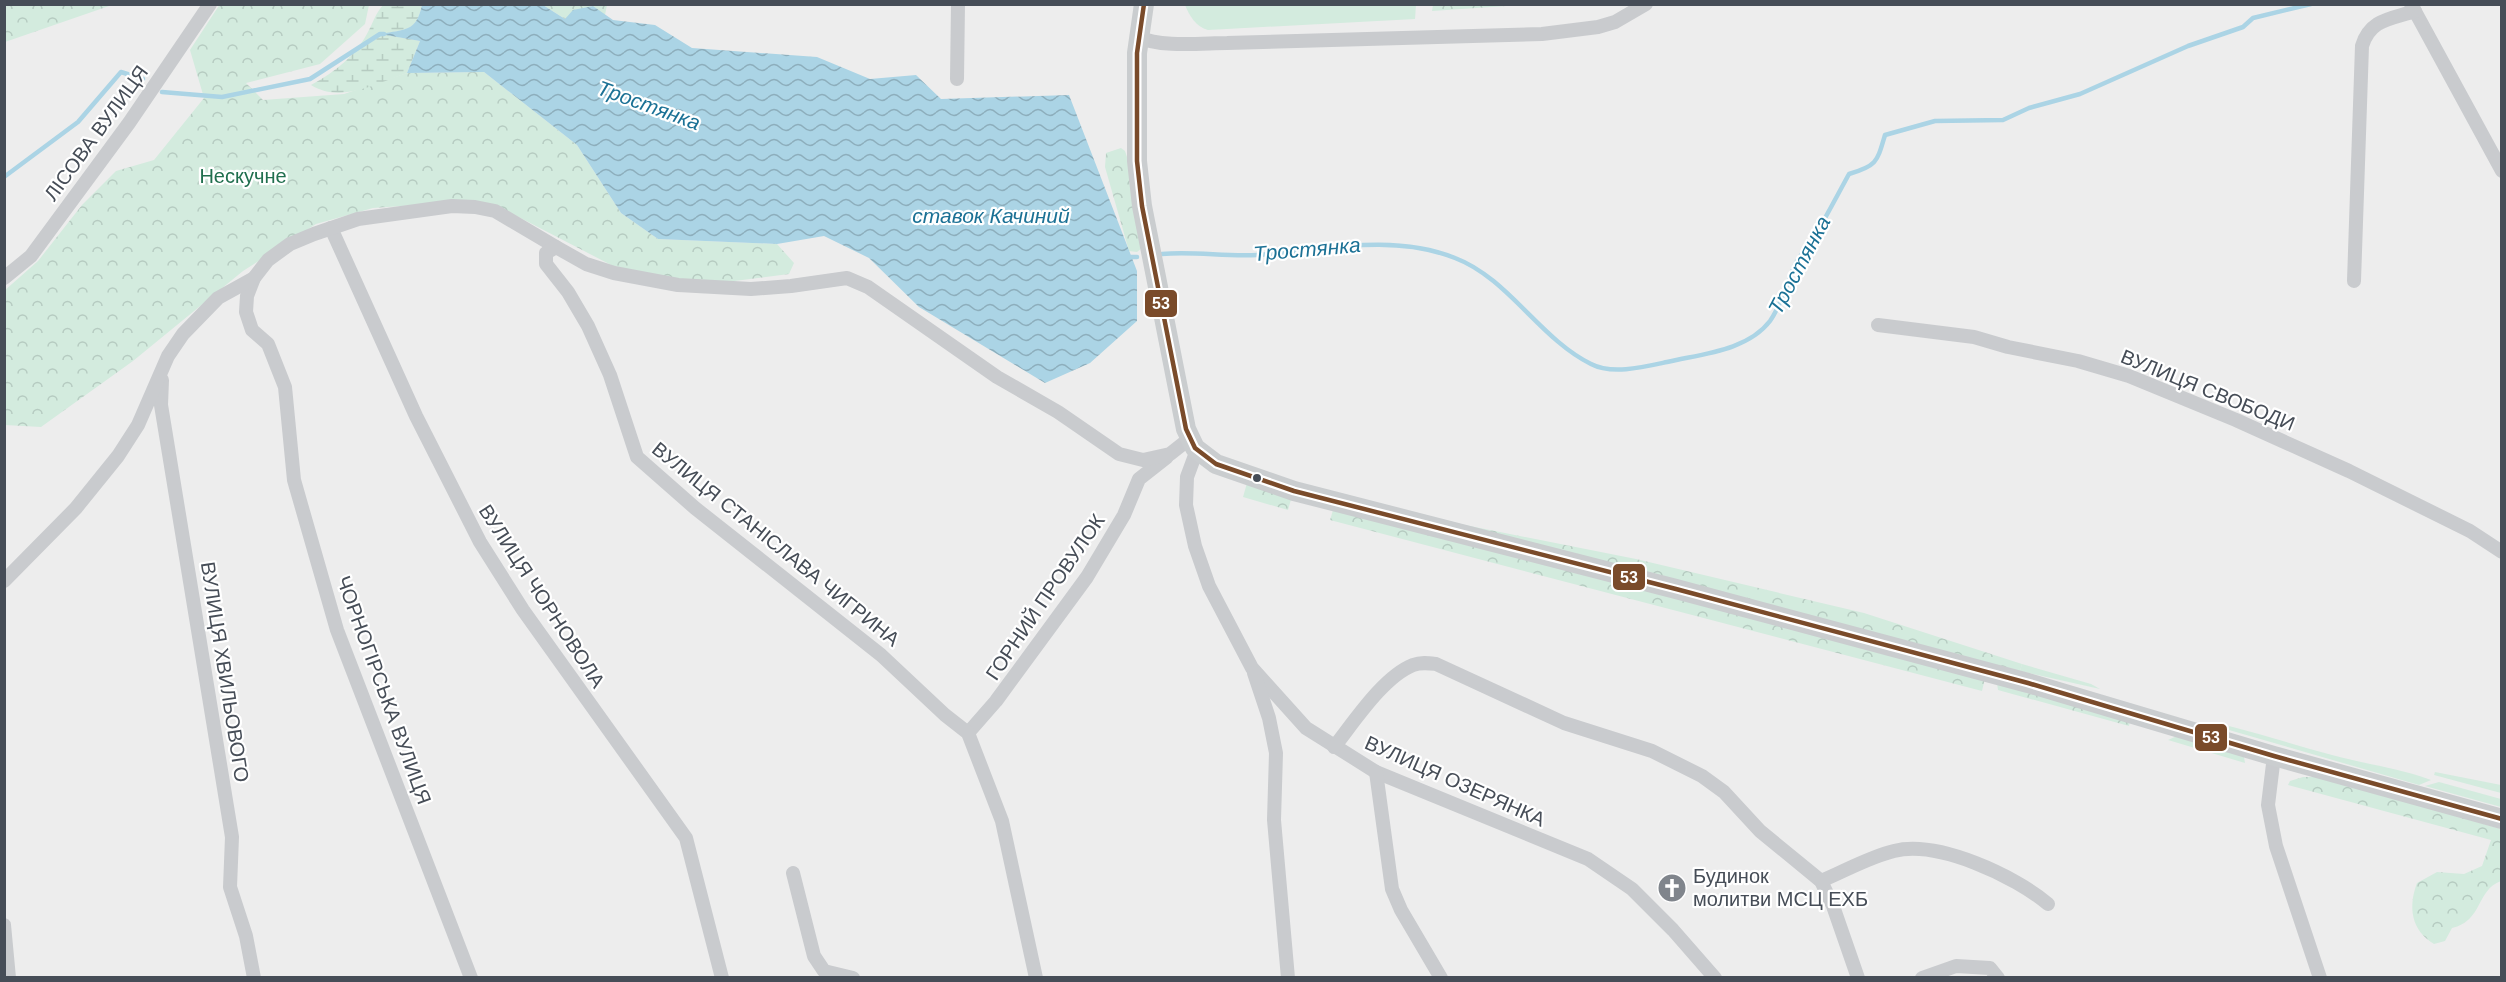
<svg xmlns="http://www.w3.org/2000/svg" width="2506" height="982" font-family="Arial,sans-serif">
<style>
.green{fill:#d3ebde}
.forest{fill:url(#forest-crowns)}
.wetland{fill:url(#wetland-marsh)}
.water{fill:url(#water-waves)}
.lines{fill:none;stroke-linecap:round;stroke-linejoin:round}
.stream{stroke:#abd4e5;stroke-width:4.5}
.street{stroke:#c9cbce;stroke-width:14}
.secondary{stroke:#cacdcf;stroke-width:20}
.bus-1-casing{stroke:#fff;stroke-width:9}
.bus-1{stroke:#7a4b2a;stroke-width:4.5}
.bus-dot{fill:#464d57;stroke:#fff;stroke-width:2}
.labels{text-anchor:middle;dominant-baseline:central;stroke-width:4.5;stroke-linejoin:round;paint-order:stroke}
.street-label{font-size:20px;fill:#464d57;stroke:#fff}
.park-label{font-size:20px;fill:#206f4e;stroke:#fff}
.poi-label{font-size:20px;fill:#464d57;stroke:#fff;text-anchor:start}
.water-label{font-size:21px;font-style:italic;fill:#1b7195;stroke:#fff}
.line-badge{stroke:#fff;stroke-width:2}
.badge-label{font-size:16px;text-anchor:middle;font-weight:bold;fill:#fff}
</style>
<defs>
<pattern id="forest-crowns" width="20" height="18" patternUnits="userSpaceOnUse" patternTransform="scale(1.5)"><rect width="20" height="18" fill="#d3ebde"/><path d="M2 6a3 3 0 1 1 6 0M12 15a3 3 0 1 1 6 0" fill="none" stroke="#b6cbc1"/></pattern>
<pattern id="wetland-marsh" width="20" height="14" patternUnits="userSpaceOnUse" patternTransform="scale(1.5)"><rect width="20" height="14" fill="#d3ebde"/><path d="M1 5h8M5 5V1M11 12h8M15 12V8" fill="none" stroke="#b6cbc1"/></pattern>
<pattern id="water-waves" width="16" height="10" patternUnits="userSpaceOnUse" patternTransform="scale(1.5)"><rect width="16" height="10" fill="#abd4e5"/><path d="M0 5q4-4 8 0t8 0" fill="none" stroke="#8daebc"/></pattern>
</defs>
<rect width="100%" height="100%" fill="#ededed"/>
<g class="green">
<path d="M1185 5H1416L1415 19 1208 30C1196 27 1189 15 1185 5Z"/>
<path d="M2022 664 2091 684 2100 689 2020 671Z"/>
<path d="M2229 726C2264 735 2298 746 2332 755 2365 764 2399 768 2431 780L2419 785 2229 730Z"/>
<path d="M2435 772 2501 785V793L2434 775Z"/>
<path d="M2439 782 2501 799V807L2425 786Z"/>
</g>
<g class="forest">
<path d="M5 4H112V5L5 42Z"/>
<path d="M220 4 369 5 365 24 320 64 246 83 263 100 344 94 407 73 484 72 577 145 621 213 658 239 777 244 794 263 789 274 703 285 613 266 507 211 474 201 373 208 316 224 243 271 133 361 41 427 5 425 4 291 38 261 82 205 116 171 154 160 204 98 190 50Z"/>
<path d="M543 5H607L605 15 592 6 565 19Z"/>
<path d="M1433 5V4L1521 5 1432 11Z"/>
<path d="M1121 148 1125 151 1127 157 1142 248 1137 252 1129 251 1105 167 1106 153Z"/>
<path d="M1247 483 1292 496 1288 510 1243 497Z"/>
<path d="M1320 489 1465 525 1636 559 1864 613 2022 664 2020 671Z"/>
<path d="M1334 507 1985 678 1982 691 1330 520Z"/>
<path d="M1997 683 2130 721 2129 726 1998 690Z"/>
<path d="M2177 736 2244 757 2245 763 2168 740Z"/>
<path d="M2303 777H2321L2501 829V881C2476 890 2483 921 2452 928L2445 941 2434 944C2411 930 2408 907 2417 883L2437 872 2464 874 2482 866 2491 840 2288 785 2290 781Z"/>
</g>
<path class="wetland" d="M383 5H422C416 32 407 29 382 34L420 41 407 73C377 83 341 104 311 85 335 72 357 55 369 30 374 20 376 13 383 5Z"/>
<path class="water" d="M422 5H543L565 19 573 10 593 6 613 20 655 25 692 48 817 57 870 79 916 75 941 99 1069 95 1137 271V321L1090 363 1045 383 919 307 869 258 824 236 777 244 658 239 621 213 577 145 484 72 407 73 420 41 380 34C406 29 416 32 422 5Z"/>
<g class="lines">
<g class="stream">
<path d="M162 92 222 97 310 79 380 34H384"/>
<path d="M4 177 78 122 121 72 143 79"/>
<path d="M1162 254C1194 251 1226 257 1257 255 1322 250 1393 233 1455 258 1508 278 1540 339 1591 364 1612 375 1644 367 1667 362 1701 354 1747 351 1770 321 1782 304 1787 282 1796 263 1800 255 1807 249 1812 241 1825 219 1837 196 1849 174 1877 166 1877 162 1885 135L1935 121 2003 120 2029 108 2080 94 2188 46 2243 27 2253 18 2311 4"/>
<path d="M1126 257H1137"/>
</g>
<g class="street">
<path d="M2411 4 2502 171"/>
<path d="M1139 37C1160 48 1204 43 1227 43L1542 34 1598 27 1615 22 1646 4"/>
<path d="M957 79 958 4"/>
<path d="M331 228 416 416 480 542 523 610 686 838 722 978"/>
<path d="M4 278 31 256 129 123 210 4"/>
<path d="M254 278 247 296 246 312 252 330 268 344 285 387 294 480 337 630 471 978"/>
<path d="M2354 281 2362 46C2370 19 2391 19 2415 11"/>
<path d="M1878 325 1974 337 2008 347 2078 361 2129 376 2236 420 2349 471 2470 531 2502 552"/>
<path d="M162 380 161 405 232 837 230 887 246 936 254 978"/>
<path d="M1197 450 1187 477 1186 505 1195 546 1209 586 1252 668 1306 728 1376 772 1588 859 1632 889 1673 930 1715 978"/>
<path d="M4 581 76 508 118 456 138 425 168 356 183 334 218 298 254 278 268 260 290 244 314 234 358 219 452 206 475 207 495 211 556 247"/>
<path d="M1254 673 1269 718 1276 753 1274 820 1288 978"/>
<path d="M968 733 996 701 1087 577 1124 515 1139 479 1167 457"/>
<path d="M1334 747C1354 722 1383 677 1413 665 1421 662 1428 663 1436 664L1564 723 1652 751 1702 776 1724 792 1760 831 1821 881 1833 906 1858 978"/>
<path d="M2274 756 2268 805 2276 846 2320 978"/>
<path d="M1376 772 1392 889 1401 910 1441 978"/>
<path d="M793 873 814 956 824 971 853 978"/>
<path d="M1821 881C1845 871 1869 857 1894 851 1938 840 2015 876 2048 904"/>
<path d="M4 925 9 978"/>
<path d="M1036 978 1002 821 968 733 945 715 881 655 695 508 637 457 610 375 588 326 568 292 546 264V253L556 247 586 264 614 273 678 285 751 289 791 286 847 278 868 287 997 377 1058 412 1119 454 1143 460 1170 454 1189 439"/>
<path d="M1922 978 1956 966 1990 968 1998 978"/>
</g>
<path class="secondary" d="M1144 4 1137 53V161L1142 206 1186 429 1195 448 1216 464 1294 491 1676 589 2028 683 2274 756 2502 819"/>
<g class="bus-1-casing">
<path id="bus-1" d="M1144 4 1137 53V161L1142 206 1186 429 1195 448 1216 464 1294 491 1676 589 2028 683 2274 756 2502 819"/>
</g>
<use href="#bus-1" class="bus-1"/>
</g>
<defs>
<g id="church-disc" transform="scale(1.5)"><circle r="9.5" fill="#80858c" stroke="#fff"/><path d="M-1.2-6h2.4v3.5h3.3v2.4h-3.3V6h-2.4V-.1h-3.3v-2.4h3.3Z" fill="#fff"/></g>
</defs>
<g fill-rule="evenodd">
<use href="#church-disc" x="1672" y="888"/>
</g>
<circle class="bus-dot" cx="1257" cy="478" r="5"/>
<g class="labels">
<g class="street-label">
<text transform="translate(96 133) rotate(-54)">ЛІСОВА ВУЛИЦЯ</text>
<text transform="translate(2208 390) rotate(22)">ВУЛИЦЯ СВОБОДИ</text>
<text transform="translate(776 544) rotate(39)">ВУЛИЦЯ СТАНІСЛАВА ЧИГРИНА</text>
<text transform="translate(542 596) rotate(57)">ВУЛИЦЯ ЧОРНОВОЛА</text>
<text transform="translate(1045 597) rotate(-56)">ГОРНИЙ ПРОВУЛОК</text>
<text transform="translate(225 672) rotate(81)">ВУЛИЦЯ ХВИЛЬОВОГО</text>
<text transform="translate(384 690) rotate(70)">ЧОРНОГІРСЬКА ВУЛИЦЯ</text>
<text transform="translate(1455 781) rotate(24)">ВУЛИЦЯ ОЗЕРЯНКА</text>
</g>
<g class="park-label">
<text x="243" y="176">Нескучне</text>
</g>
<g class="poi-label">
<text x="1693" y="876">Будинок<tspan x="1693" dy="23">молитви МСЦ ЕХБ</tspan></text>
</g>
<g class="water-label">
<text transform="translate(649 105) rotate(20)">Тростянка</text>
<text x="991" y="215">ставок Качиний</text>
<text transform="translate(1307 249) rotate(-5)">Тростянка</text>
<text transform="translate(1799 265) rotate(-62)">Тростянка</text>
</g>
</g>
<g class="line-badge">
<rect x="1144" y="289" width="34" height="29" rx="6" fill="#7a4b2a"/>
<rect x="1612" y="563" width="34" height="28" rx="6" fill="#7a4b2a"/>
<rect x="2194" y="723" width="34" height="29" rx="6" fill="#7a4b2a"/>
</g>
<g class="badge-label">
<text x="1161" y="309">53</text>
<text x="1629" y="583">53</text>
<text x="2211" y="743">53</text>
</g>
<rect width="2506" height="982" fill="none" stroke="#464d57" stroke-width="12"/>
</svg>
